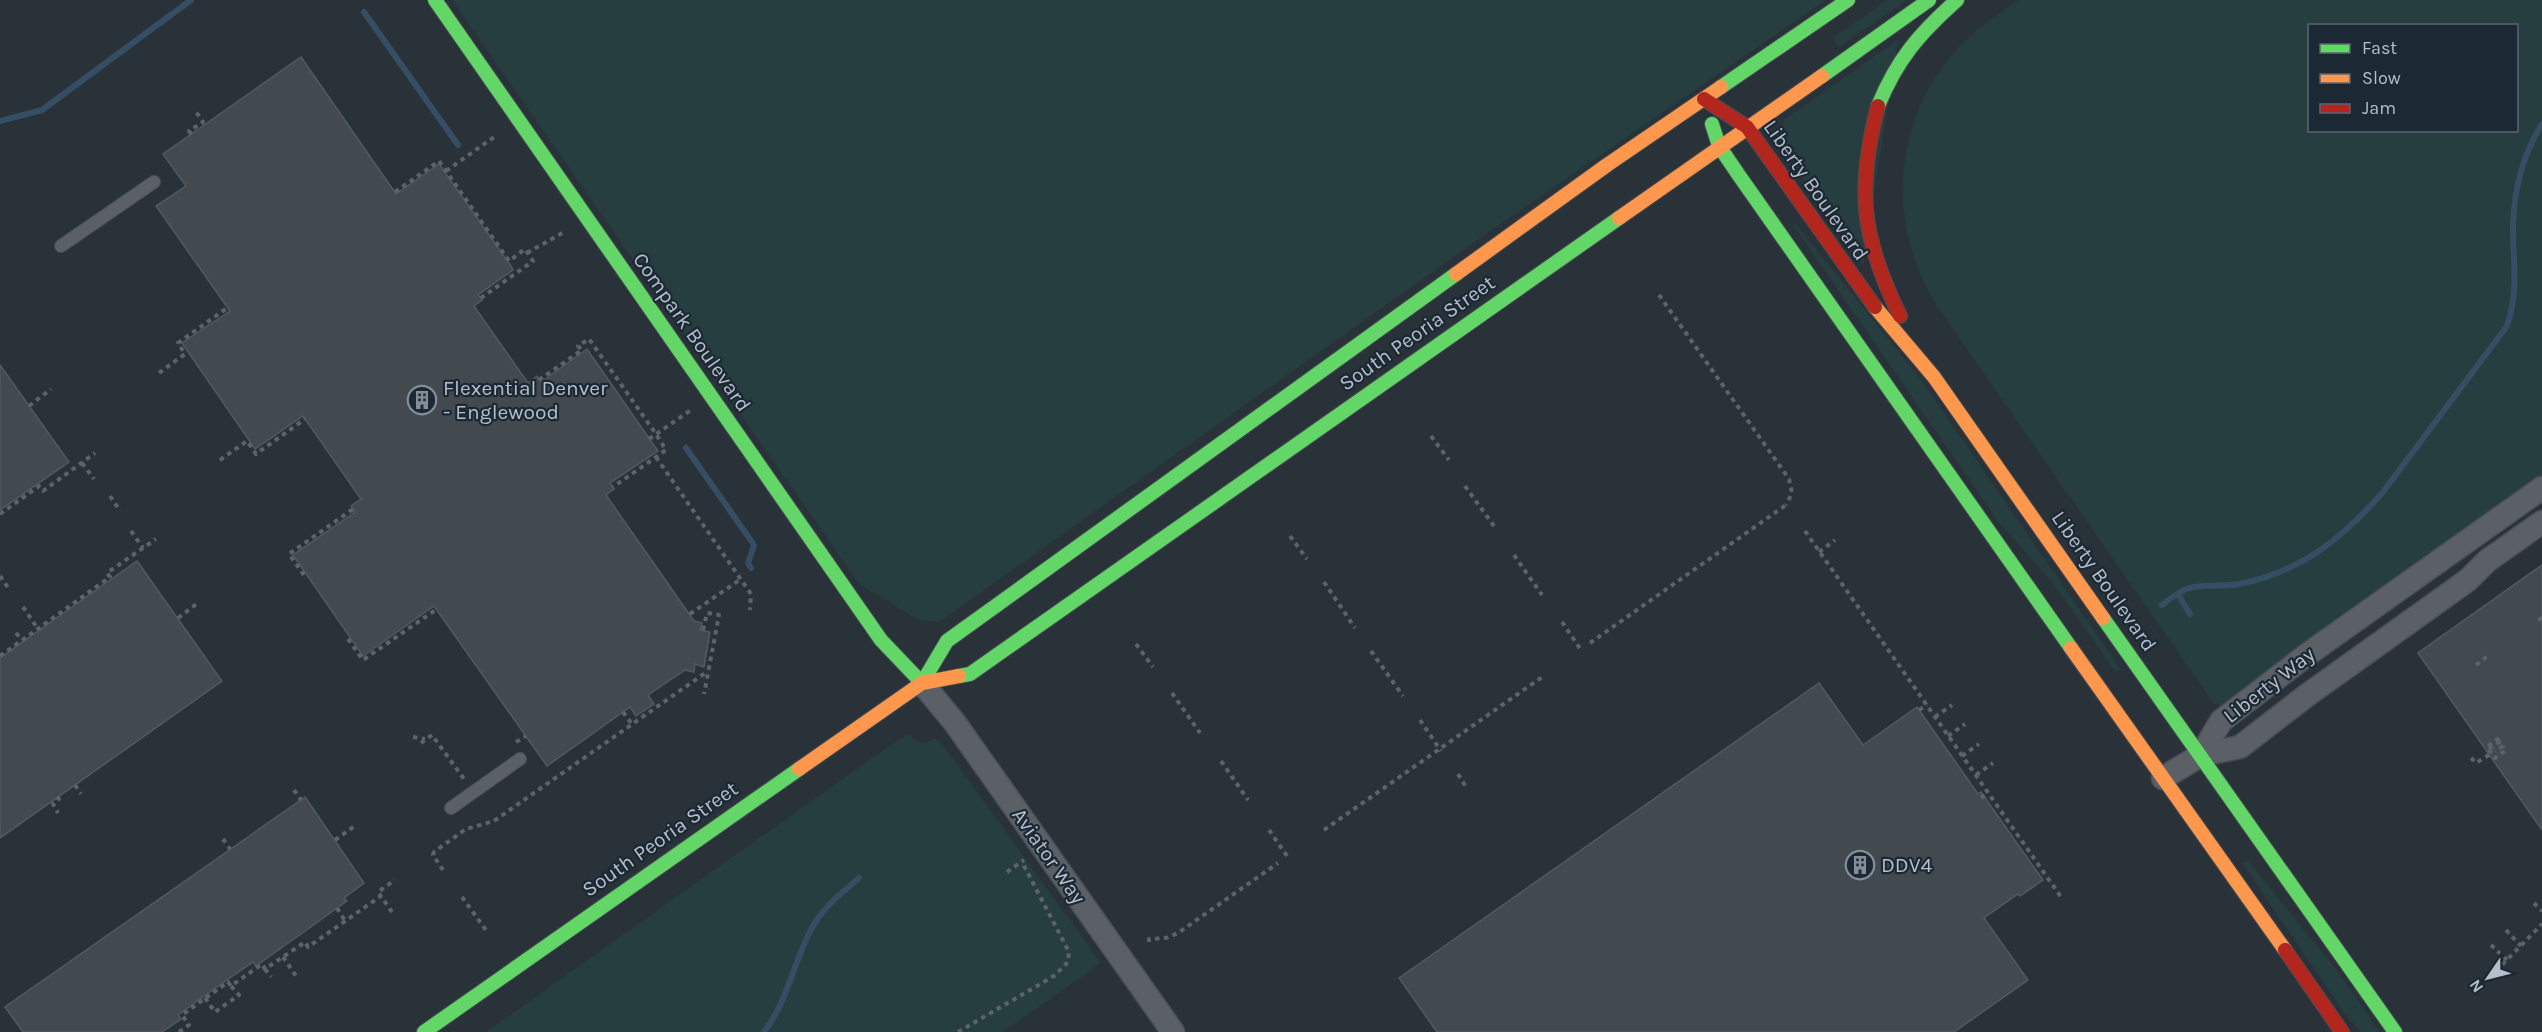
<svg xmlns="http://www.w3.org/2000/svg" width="2542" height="1032" font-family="Karla,sans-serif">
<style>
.green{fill:#263e3f;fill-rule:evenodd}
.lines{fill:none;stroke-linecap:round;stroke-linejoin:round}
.stream{stroke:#354e63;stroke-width:6}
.building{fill:#42494f;stroke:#515a60;stroke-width:1.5}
.lane-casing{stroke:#484e53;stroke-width:14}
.street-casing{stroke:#484e53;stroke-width:25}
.fast-casing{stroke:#484e53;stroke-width:16}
.slow-casing{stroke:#484e53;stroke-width:16}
.jam-casing{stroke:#484e53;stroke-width:16}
.path{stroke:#5d6469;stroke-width:4;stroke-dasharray:4.5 4.5;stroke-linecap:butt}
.lane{stroke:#5a6066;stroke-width:12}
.street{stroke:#5a6066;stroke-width:22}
.fast{stroke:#63d668;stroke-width:14}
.slow{stroke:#ff974d;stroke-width:14}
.jam{stroke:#b3261e;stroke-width:14}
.labels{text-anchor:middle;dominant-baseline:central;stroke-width:4.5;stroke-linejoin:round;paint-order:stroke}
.street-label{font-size:21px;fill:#b4bfca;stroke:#1c2934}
.poi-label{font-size:21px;fill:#b4bfca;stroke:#1c2934;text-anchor:start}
</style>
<rect width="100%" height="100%" fill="#293239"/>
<g class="green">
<path d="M452 0H1826L1486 234 939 622 919 620 859 584Z"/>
<path d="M1888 0H1907L1839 47 1833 38Z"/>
<path d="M2018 0H2542V476L2300 646 2224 706 2214 704 1937 306C1884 223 1893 112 1964 42 1980 26 2000 13 2018 0ZM2310 26H2516V130H2310Z"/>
<path d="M1898 40 1863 265 1778 143V134L1785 119Z"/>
<path d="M1795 223 1923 382 2121 670 2115 671 2053 583 1997 520 1793 225Z"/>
<path d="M910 734 916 741 926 743 935 738 943 745 1101 963 1003 1032H486L899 739Z"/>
<path d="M2248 861 2336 969 2380 1032H2361L2347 1017 2242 863Z"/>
</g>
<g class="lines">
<g class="stream">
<path d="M364 12 458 145"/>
<path d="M0 121 42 110 191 0"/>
<path d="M686 448 752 542 754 546 748 563 751 568"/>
<path d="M2178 594 2190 614"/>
<path d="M2162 605C2170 599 2179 591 2189 588 2205 584 2223 587 2239 584 2301 572 2343 538 2383 492L2507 326C2519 289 2513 263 2513 226 2514 190 2523 154 2542 124"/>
<path d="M764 1032C789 999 793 962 812 928 823 907 842 893 859 878"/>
</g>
</g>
<g class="building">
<path d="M301 57 396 194 439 164 511 266 513 270 478 295 482 300 474 306 528 383 537 376 541 382 587 349 658 451 610 483 614 489 606 495 694 621 702 623 700 630 710 632 704 667 695 664 694 672 685 670 648 695 654 704 636 716 630 707 547 766 434 606 363 656 293 555 355 512 351 506 361 499 303 416 255 449 182 343 230 311 156 206 186 186 163 154Z"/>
<path d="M0 365 69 462 0 510Z"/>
<path d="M137 561 222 681 0 838V658Z"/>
<path d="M2542 565V830L2418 653Z"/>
<path d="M1819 683 1863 745 1917 707 1978 794 1981 792 2043 880 2020 896 2018 894 1984 918 2028 980 1954 1032H1437L1399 978Z"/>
<path d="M305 797 364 883 344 898 347 901 256 966 253 962 214 989 178 1015 181 1019 162 1032H23L5 1007Z"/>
</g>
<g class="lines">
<g class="lane-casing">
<g id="lane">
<path d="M61 246 154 182"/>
<path d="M451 808 520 759"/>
</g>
</g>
<g class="street-casing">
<g id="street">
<path d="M922 683 955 723 1173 1032"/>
<path d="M2201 755 2221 721 2308 654 2542 488"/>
<path d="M2163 778 2201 755 2240 747 2306 696 2468 580 2487 561 2542 522"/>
</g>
</g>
<g class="fast-casing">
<g id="fast">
<path d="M435 0 881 640 922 683"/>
<path d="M1822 76 1929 0"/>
<path d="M1721 87 1848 0"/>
<path d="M1878 106C1897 59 1920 33 1957 0"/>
<path d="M1712 124 1719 146 1738 174 2071 648"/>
<path d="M2103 618 2395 1032"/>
<path d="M959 676 970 674 1619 218"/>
<path d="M922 683 947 641 1456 274"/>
<path d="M424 1032 799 769"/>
</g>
</g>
<g class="slow-casing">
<g id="slow">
<path d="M1619 218 1822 76"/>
<path d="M1456 274 1607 165 1721 87"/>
<path d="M1875 307 1934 377 2103 618"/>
<path d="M2071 648 2285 950"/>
<path d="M799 769 922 683 959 676"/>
</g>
</g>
<g class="jam-casing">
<g id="jam">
<path d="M1704 99 1747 127 1875 307"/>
<path d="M1878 106C1856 191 1862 238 1900 316"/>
<path d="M2285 950 2342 1032"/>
</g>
</g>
<g class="path">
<path d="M191 134 189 131 203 122 194 109"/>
<path d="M446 171 497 135"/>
<path d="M395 192 439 161 509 261 525 249 533 261 481 298"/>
<path d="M527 253 566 231"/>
<path d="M1659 295 1789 479 1792 493 1786 505"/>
<path d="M159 373 185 354 178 343 227 308"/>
<path d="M539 380 582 350 578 346 589 339 656 434 666 450 613 487"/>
<path d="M29 406 51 389"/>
<path d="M1431 436 1449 460"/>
<path d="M649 439 691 410"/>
<path d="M656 457 751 594 750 610"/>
<path d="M220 460 247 441 256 454 305 419"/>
<path d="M82 463 94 479"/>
<path d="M1465 486 1494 526"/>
<path d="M110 496 120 511"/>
<path d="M0 514 39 486 43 491 95 453"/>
<path d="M131 531 143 548"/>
<path d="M1805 531 2061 897"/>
<path d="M1290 536 1307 559"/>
<path d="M1819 552 1835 540"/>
<path d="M1514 555 1542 595"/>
<path d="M304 575 289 554 353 509"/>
<path d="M0 576 9 589"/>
<path d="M1324 582 1355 628"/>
<path d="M23 607 38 629"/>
<path d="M690 614 741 579"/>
<path d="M178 618 199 602"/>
<path d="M2538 620 2542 618"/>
<path d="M1562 622 1581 650"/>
<path d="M703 630 707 613 719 615 704 694"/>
<path d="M16 633 22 640"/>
<path d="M348 639 363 660 437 609"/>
<path d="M1590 643 1786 505 1788 507"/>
<path d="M1136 644 1153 667"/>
<path d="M1371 651 1403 696"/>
<path d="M0 656 110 577 107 573 156 539"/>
<path d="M2476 665 2489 655"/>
<path d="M1172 693 1200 733"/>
<path d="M1919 710 1927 705"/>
<path d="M623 712 632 724"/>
<path d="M1935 717 1952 705"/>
<path d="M1420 720 1441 751"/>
<path d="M1948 736 1965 724"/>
<path d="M413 737 425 739"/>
<path d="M2499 738 2487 747 2495 758 2506 750"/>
<path d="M516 742 526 736"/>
<path d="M421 743 432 735 464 779 466 777"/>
<path d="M2489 749 2500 742 2503 746 2495 751"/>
<path d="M1962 756 1979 744"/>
<path d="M2471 758 2476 763 2489 755"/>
<path d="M1221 761 1248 800"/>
<path d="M1458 774 1466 787"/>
<path d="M1976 775 1993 763"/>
<path d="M75 785 81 794"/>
<path d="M294 790 301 800"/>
<path d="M57 797 59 799 53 804 58 813"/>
<path d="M1981 798 1988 793"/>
<path d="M1269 830 1287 856"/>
<path d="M1324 830 1545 675"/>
<path d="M223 839 230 849"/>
<path d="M335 840 356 825"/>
<path d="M443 870 433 855 434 852 466 829 494 821 708 671"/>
<path d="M1007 872 1024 860"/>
<path d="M462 897 488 933"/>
<path d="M2534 903 2542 911"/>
<path d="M337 908 345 921"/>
<path d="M392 912 378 892 395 880"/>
<path d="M2506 930 2521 946"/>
<path d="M1149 942V939L1166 938 1178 933 1278 863"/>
<path d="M2491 945 2507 960"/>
<path d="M283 957 298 979"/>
<path d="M265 969 271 977"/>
<path d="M2496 971 2542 924"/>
<path d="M205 998 215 1012 239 995 231 986"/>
<path d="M179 1032 189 1025 182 1015 228 982 231 986 262 964 265 969 305 942 308 947 381 896"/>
<path d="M958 1032 1054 976 1068 962 1069 952 1022 862"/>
</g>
<use href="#lane" class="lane"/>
<use href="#street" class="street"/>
<use href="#fast" class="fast"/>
<use href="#slow" class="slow"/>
<use href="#jam" class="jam"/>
</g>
<defs>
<g id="building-ring" transform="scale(1.5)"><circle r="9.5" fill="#1c2934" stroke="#838e97" stroke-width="1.5"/><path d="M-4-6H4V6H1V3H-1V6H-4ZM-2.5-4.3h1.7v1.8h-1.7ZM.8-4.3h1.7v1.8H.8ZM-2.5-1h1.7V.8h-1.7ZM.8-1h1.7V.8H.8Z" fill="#838e97"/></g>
</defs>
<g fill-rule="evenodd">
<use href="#building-ring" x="422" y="400"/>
<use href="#building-ring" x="1860" y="865"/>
</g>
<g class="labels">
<g class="street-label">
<text transform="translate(1816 190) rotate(55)">Liberty Boulevard</text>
<text transform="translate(692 332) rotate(55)">Compark Boulevard</text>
<text transform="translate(1417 333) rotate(-35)">South Peoria Street</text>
<text transform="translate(2104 581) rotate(55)">Liberty Boulevard</text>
<text transform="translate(2269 685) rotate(-38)">Liberty Way</text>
<text transform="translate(660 839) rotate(-35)">South Peoria Street</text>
<text transform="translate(1049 856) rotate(55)">Aviator Way</text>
</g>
<g class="poi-label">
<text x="443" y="388">Flexential Denver<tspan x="443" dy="24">- Englewood</tspan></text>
<text x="1881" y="865">DDV4</text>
</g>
</g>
<rect x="2308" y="24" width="210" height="108" fill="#1c2934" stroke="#596570" stroke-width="1.5"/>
<rect x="2320" y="44" width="30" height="9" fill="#63d668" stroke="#596570" stroke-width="1.5"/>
<text x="2362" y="54" font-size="18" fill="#b4bfca">Fast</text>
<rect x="2320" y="74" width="30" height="9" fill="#ff974d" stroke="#596570" stroke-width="1.5"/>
<text x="2362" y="84" font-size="18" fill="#b4bfca">Slow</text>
<rect x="2320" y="104" width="30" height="9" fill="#b3261e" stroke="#596570" stroke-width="1.5"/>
<text x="2362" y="114" font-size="18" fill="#b4bfca">Jam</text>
<g transform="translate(2488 978) rotate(235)" stroke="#1c2934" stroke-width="4.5" paint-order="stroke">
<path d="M0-4.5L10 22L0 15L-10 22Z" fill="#b4bfca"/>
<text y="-9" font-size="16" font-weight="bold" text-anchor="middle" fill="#b4bfca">N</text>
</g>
</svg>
